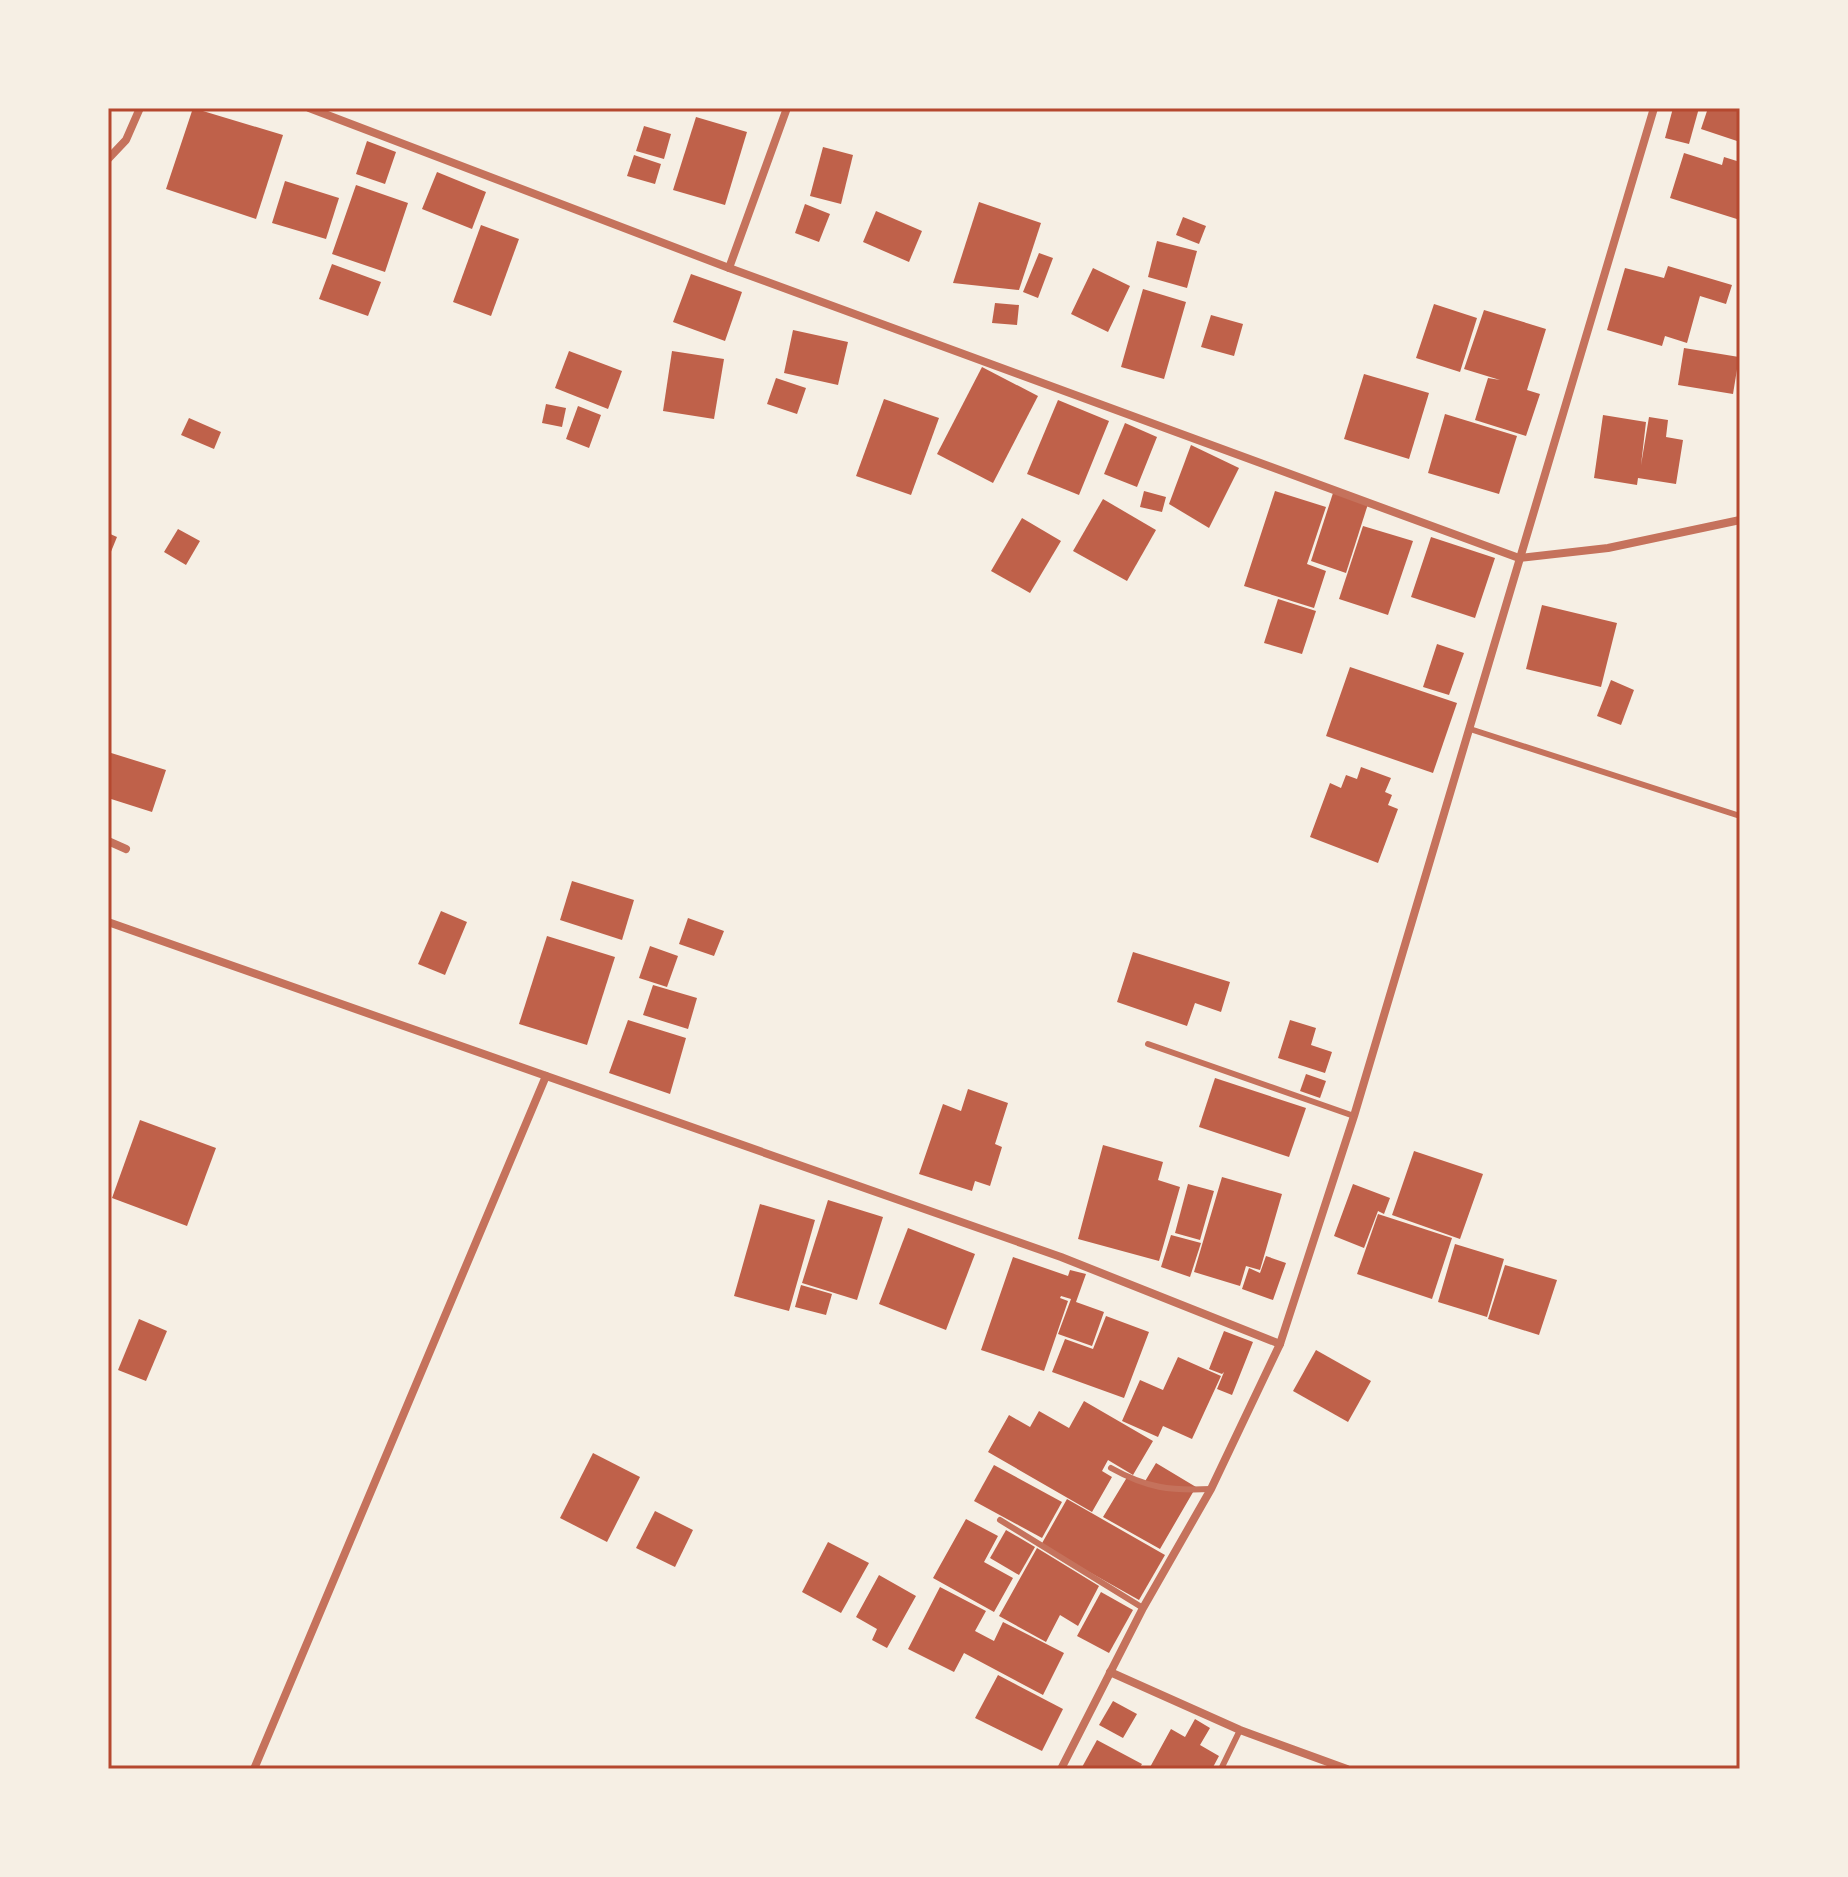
<svg xmlns="http://www.w3.org/2000/svg" width="1848" height="1877" font-family="'Nunito Sans',sans-serif">
<style>
.building{fill:#bf614a}
.lines{fill:none;stroke-linecap:round;stroke-linejoin:round}
.service{stroke:#c5725c;stroke-width:6}
.minor{stroke:#c5725c;stroke-width:8}
.neatline{fill:none;stroke:#b5482f;stroke-width:3}
</style>
<rect width="100%" height="100%" fill="#f6efe4"/>
<g class="building">
<path d="M193 108 283 135 256 219 166 189Z"/>
<path d="M1673 108H1699L1689 144 1665 138Z"/>
<path d="M1708 108H1740V142L1701 129Z"/>
<path d="M696 117 747 132 725 205 673 190Z"/>
<path d="M644 126 671 134 664 159 636 151Z"/>
<path d="M367 141 396 152 385 184 356 174Z"/>
<path d="M823 147 853 155 841 204 810 196Z"/>
<path d="M1684 153 1722 165 1724 157 1740 162V220L1670 198Z"/>
<path d="M634 155 661 164 655 184 627 176Z"/>
<path d="M437 172 486 192 472 229 422 209Z"/>
<path d="M285 181 339 198 326 239 272 223Z"/>
<path d="M356 185 408 203 385 272 332 254Z"/>
<path d="M979 202 1041 223 1019 290 953 283Z"/>
<path d="M805 204 830 214 819 242 795 233Z"/>
<path d="M876 211 922 231 909 262 863 242Z"/>
<path d="M1183 217 1206 226 1199 244 1176 235Z"/>
<path d="M481 225 519 239 491 316 453 302Z"/>
<path d="M1157 241 1197 251 1187 288 1148 277Z"/>
<path d="M1039 253 1053 258 1038 298 1023 292Z"/>
<path d="M332 264 381 282 368 316 319 299Z"/>
<path d="M1668 266 1732 285 1726 304 1700 296 1687 343 1665 336 1662 346 1607 330 1625 268 1664 278Z"/>
<path d="M1093 268 1130 286 1108 332 1071 314Z"/>
<path d="M691 274 742 292 725 341 673 322Z"/>
<path d="M1143 289 1186 302 1164 379 1121 367Z"/>
<path d="M995 303 1019 305 1017 325 992 323Z"/>
<path d="M1434 304 1477 318 1460 372 1416 358Z"/>
<path d="M1484 310 1546 329 1527 390 1540 394 1526 436 1475 420 1488 378 1500 380 1464 369Z"/>
<path d="M1211 315 1243 324 1234 356 1201 347Z"/>
<path d="M793 330 848 342 838 385 784 373Z"/>
<path d="M1684 348 1739 357 1733 394 1678 385Z"/>
<path d="M569 351 622 371 608 409 555 388Z"/>
<path d="M672 351 724 359 714 419 663 411Z"/>
<path d="M982 367 1038 396 993 483 937 454Z"/>
<path d="M1364 374 1429 393 1409 459 1344 439Z"/>
<path d="M776 378 806 388 797 414 767 404Z"/>
<path d="M884 399 939 418 911 495 856 476Z"/>
<path d="M1058 400 1109 421 1079 495 1027 474Z"/>
<path d="M546 404 566 408 562 427 542 423Z"/>
<path d="M578 406 601 415 589 448 566 439Z"/>
<path d="M1445 414 1517 436 1499 494 1428 473Z"/>
<path d="M1603 415 1646 422 1641 465 1649 417 1668 420 1666 437 1683 440 1676 484 1638 478 1637 485 1594 478Z"/>
<path d="M189 418 221 432 214 449 181 435Z"/>
<path d="M1125 423 1157 437 1137 487 1104 474Z"/>
<path d="M1191 445 1239 468 1209 528 1169 504Z"/>
<path d="M1144 491 1166 497 1162 512 1140 507Z"/>
<path d="M1275 491 1326 507 1307 564 1326 571 1314 608 1244 586Z"/>
<path d="M1333 493 1368 504 1346 573 1311 561Z"/>
<path d="M1103 499 1156 530 1127 581 1073 551Z"/>
<path d="M1022 518 1061 541 1030 593 991 571Z"/>
<path d="M1363 526 1413 541 1388 615 1339 599Z"/>
<path d="M178 529 200 541 186 565 164 552Z"/>
<path d="M108 533 117 537 108 559Z"/>
<path d="M1431 537 1495 558 1475 618 1411 597Z"/>
<path d="M1278 599 1316 611 1302 654 1264 643Z"/>
<path d="M1542 605 1617 623 1601 687 1526 669Z"/>
<path d="M1437 644 1464 653 1449 695 1423 687Z"/>
<path d="M1350 667 1457 703 1433 773 1326 736Z"/>
<path d="M1611 680 1634 690 1621 725 1597 716Z"/>
<path d="M108 752 166 770 152 812 108 798Z"/>
<path d="M1361 767 1391 778 1385 792 1392 795 1388 805 1398 809 1378 863 1310 837 1330 783 1341 788 1346 775 1357 779Z"/>
<path d="M572 881 634 900 622 940 560 920Z"/>
<path d="M441 911 467 922 445 975 418 964Z"/>
<path d="M688 918 724 931 714 956 679 944Z"/>
<path d="M547 936 615 957 587 1045 519 1024Z"/>
<path d="M650 946 678 956 667 987 639 978Z"/>
<path d="M1133 952 1230 982 1221 1012 1195 1003 1187 1026 1117 1002Z"/>
<path d="M653 985 697 998 688 1029 643 1015Z"/>
<path d="M628 1020 686 1038 670 1094 609 1073Z"/>
<path d="M1290 1020 1316 1028 1311 1045 1332 1052 1325 1073 1278 1058Z"/>
<path d="M1306 1074 1326 1081 1320 1098 1300 1091Z"/>
<path d="M1215 1078 1306 1108 1289 1157 1199 1127Z"/>
<path d="M968 1089 1008 1103 995 1144 1002 1147 990 1186 975 1181 972 1191 919 1174 943 1104 961 1111Z"/>
<path d="M140 1120 216 1148 187 1226 112 1198Z"/>
<path d="M1103 1145 1163 1162 1158 1180 1180 1187 1159 1261 1078 1239Z"/>
<path d="M1414 1151 1483 1174 1460 1239 1392 1215Z"/>
<path d="M1222 1177 1282 1194 1260 1270 1246 1266 1240 1286 1194 1272Z"/>
<path d="M1188 1184 1214 1191 1200 1240 1175 1233Z"/>
<path d="M1353 1184 1390 1198 1384 1214 1378 1211 1364 1248 1334 1236Z"/>
<path d="M828 1200 883 1217 857 1300 802 1283Z"/>
<path d="M760 1204 815 1220 789 1311 734 1296Z"/>
<path d="M1378 1214 1452 1238 1432 1299 1357 1274Z"/>
<path d="M908 1228 975 1254 946 1330 879 1304Z"/>
<path d="M1171 1235 1201 1243 1190 1277 1161 1267Z"/>
<path d="M1455 1244 1504 1259 1487 1317 1438 1302Z"/>
<path d="M1266 1256 1286 1263 1273 1300 1242 1289 1249 1268 1260 1273Z"/>
<path d="M1013 1257 1068 1276 1070 1270 1086 1274 1076 1302 1104 1312 1092 1346 1058 1334 1071 1299 1061 1296 1060 1298 1068 1301 1044 1371 981 1350Z"/>
<path d="M1505 1265 1557 1280 1539 1335 1488 1319Z"/>
<path d="M801 1285 832 1294 826 1315 795 1307Z"/>
<path d="M1106 1316 1149 1332 1124 1398 1052 1372 1065 1339 1093 1349Z"/>
<path d="M139 1319 167 1331 146 1381 118 1370Z"/>
<path d="M1224 1331 1253 1342 1232 1395 1217 1389 1224 1372 1222 1374 1209 1369Z"/>
<path d="M1316 1350 1371 1381 1348 1422 1293 1391Z"/>
<path d="M1178 1357 1221 1376 1192 1439 1163 1426 1158 1437 1122 1421 1140 1380 1163 1390Z"/>
<path d="M1084 1401 1153 1441 1133 1475 1108 1460 1102 1471 1112 1477 1092 1512 988 1452 1009 1415 1030 1427 1039 1411 1069 1428Z"/>
<path d="M593 1453 640 1477 607 1542 560 1518Z"/>
<path d="M1156 1463 1196 1487 1160 1549 1103 1517 1129 1474 1144 1483Z"/>
<path d="M994 1465 1062 1502 1042 1538 974 1501Z"/>
<path d="M1067 1499 1165 1555 1139 1600 1041 1545Z"/>
<path d="M655 1511 693 1530 675 1567 636 1548Z"/>
<path d="M966 1519 998 1536 984 1562 1013 1578 994 1612 933 1578Z"/>
<path d="M1006 1530 1035 1547 1019 1575 990 1558Z"/>
<path d="M828 1542 869 1563 841 1613 802 1592Z"/>
<path d="M1037 1548 1099 1586 1078 1626 1060 1615 1046 1642 999 1616Z"/>
<path d="M879 1575 916 1596 887 1648 872 1640 877 1629 856 1617Z"/>
<path d="M940 1587 986 1611 975 1631 994 1641 1003 1622 1064 1653 1043 1695 964 1653 954 1672 908 1649Z"/>
<path d="M1101 1592 1133 1610 1109 1653 1077 1636Z"/>
<path d="M998 1675 1063 1709 1042 1751 975 1718Z"/>
<path d="M1113 1701 1137 1714 1123 1738 1099 1725Z"/>
<path d="M1195 1719 1210 1728 1200 1745 1219 1756 1212 1769H1149L1171 1729 1185 1737Z"/>
<path d="M1097 1740 1142 1764 1139 1769H1081Z"/>
</g>
<g class="lines">
<g class="service">
<path d="M1470 729 1740 816"/>
<path d="M1148 1044 1354 1116"/>
<path d="M1111 1468C1147 1488 1170 1491 1211 1489"/>
<path d="M1000 1520 1143 1608"/>
<path d="M1221 1769 1240 1730"/>
</g>
<g class="minor">
<path d="M309 108 729 268 1519 558 1608 548 1740 520"/>
<path d="M108 159 126 140 140 108"/>
<path d="M729 268 787 108"/>
<path d="M108 841 126 849"/>
<path d="M108 922 1061 1257 1280 1344"/>
<path d="M1110 1672 1240 1730 1347 1769"/>
<path d="M254 1769 546 1076"/>
<path d="M1061 1769 1143 1608 1211 1489 1280 1344 1354 1116 1654 108"/>
</g>
</g>
<rect width="1848" height="1877" fill="none" stroke="#f6efe4" stroke-width="220"/>
<rect x="110" y="110" width="1628" height="1657" class="neatline"/>
</svg>
